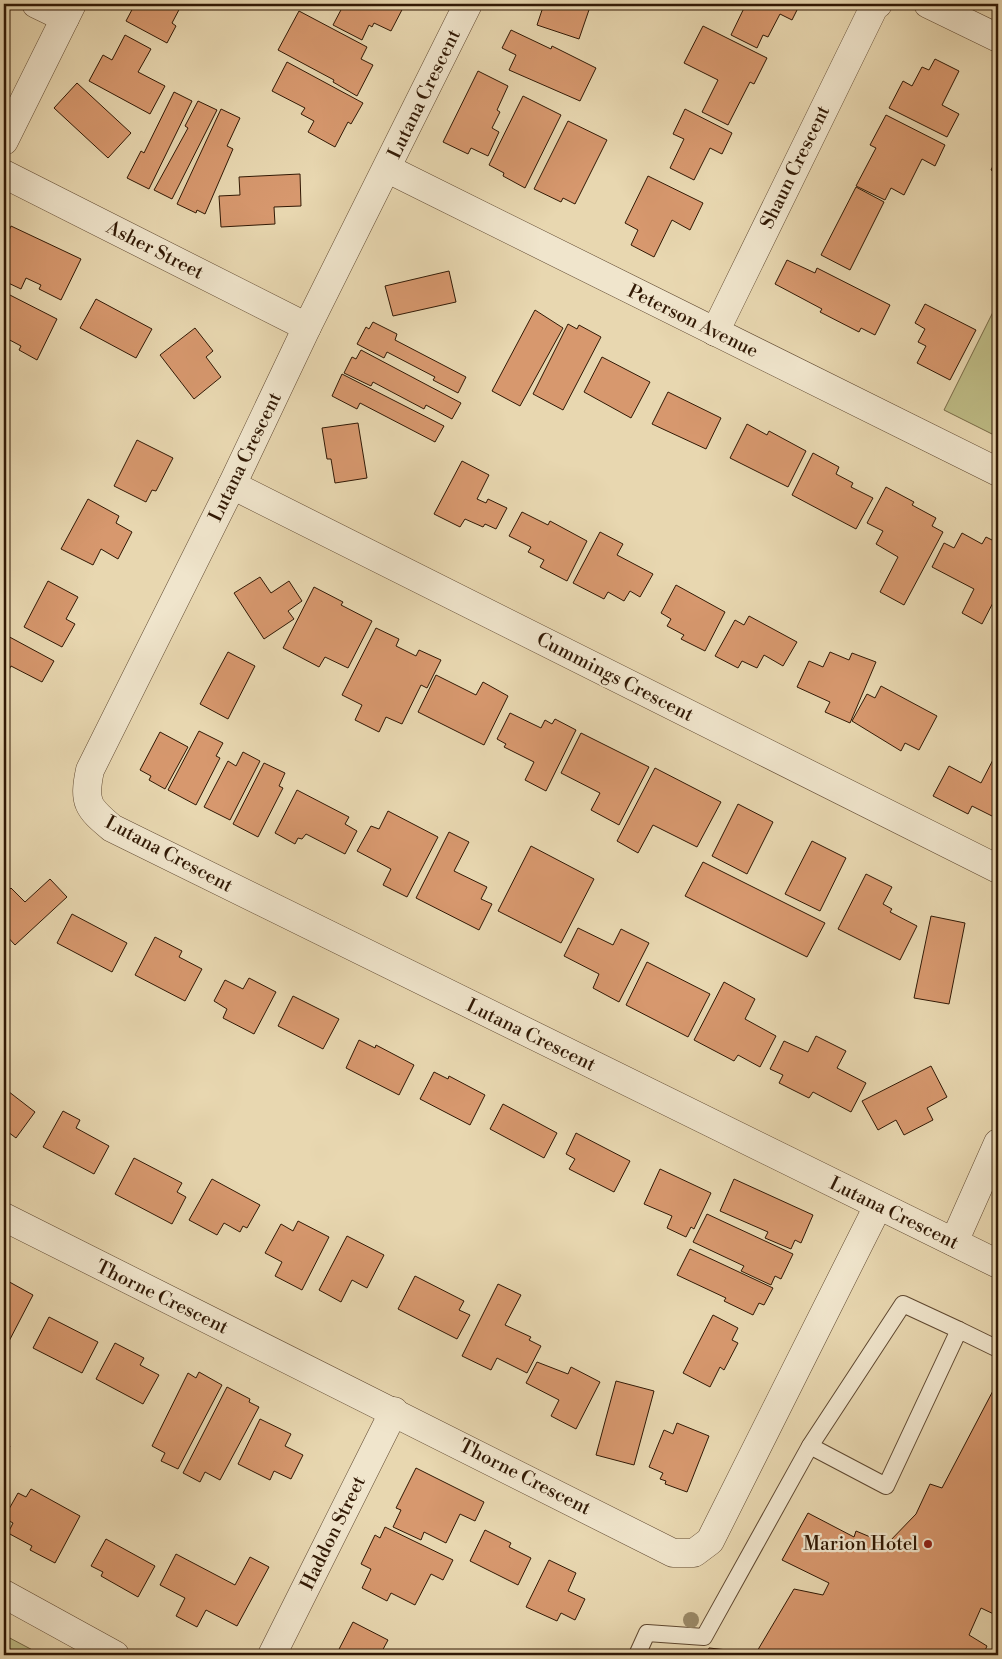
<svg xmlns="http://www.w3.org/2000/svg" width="1002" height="1659" font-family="'Libre Bodoni',serif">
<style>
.green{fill:#bebc86;stroke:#786a46}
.building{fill:#d7986e;stroke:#311905}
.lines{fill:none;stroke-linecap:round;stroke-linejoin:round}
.service-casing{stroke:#5f4830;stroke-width:18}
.minor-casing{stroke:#5f4830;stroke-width:29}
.service{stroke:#f0e5cc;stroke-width:16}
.minor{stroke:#f0e5cc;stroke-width:28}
.tree{fill:#9a8967}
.poi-dot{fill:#8f2418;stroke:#f0e5cc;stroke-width:2}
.labels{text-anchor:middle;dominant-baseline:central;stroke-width:4.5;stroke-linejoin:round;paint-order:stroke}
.street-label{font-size:19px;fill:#311905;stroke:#f0e5cc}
.poi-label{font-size:19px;fill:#311905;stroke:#f0e5cc;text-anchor:end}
</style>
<rect width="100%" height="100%" fill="#e8d7b0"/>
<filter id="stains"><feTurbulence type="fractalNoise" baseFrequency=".004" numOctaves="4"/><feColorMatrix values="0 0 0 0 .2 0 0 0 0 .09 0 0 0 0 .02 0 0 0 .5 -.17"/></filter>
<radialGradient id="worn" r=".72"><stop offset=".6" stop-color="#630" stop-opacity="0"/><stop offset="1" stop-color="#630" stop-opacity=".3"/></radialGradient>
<g class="green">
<path d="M998 302V437L944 410Z"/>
<path d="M6 1636 42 1655H4V1640Z"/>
</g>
<g class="building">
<path d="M135 4H182L172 23 176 26 167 43 126 21Z"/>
<path d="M338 4H405L391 31 374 23 372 27 369 25 362 40 333 25 343 6Z"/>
<path d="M544 4H591L579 39 537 25Z"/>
<path d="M746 4H800L792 20 780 14 768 37 763 35 757 48 731 35Z"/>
<path d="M299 11 367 47 361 59 373 65 357 96 333 82 334 80 278 50Z"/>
<path d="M703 26 767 58 754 84 750 82 728 125 702 112 718 80 684 63Z"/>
<path d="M511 30 551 49 552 46 596 68 580 101 509 70 516 55 502 48Z"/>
<path d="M125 35 151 49 138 72 165 86 150 114 89 81 103 55 112 60Z"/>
<path d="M935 59 959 71 942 105 959 114 947 137 889 108 903 81 912 86 922 67 929 70Z"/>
<path d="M287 62 363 103 351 124 348 122 335 147 308 132 314 121 301 114 305 108 272 91Z"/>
<path d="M478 71 508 86 497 110 500 112 492 128 499 132 488 156 471 148 468 154 443 142Z"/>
<path d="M77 83 131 133 108 158 54 108Z"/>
<path d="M174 92 192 101 149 189 127 178 141 151 144 153Z"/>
<path d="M523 96 561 115 525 188 503 176 504 173 489 165Z"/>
<path d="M198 101 217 110 172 199 154 190 188 128 185 126Z"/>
<path d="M221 109 240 118 227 146 233 149 205 214 197 210 196 213 177 204Z"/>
<path d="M685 109 732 133 722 154 710 148 694 180 670 168 684 139 673 134Z"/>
<path d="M886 115 945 145 935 166 922 159 904 195 891 188 885 200 856 186 876 148 870 145Z"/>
<path d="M568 121 607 140 575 204 563 198 561 202 534 189Z"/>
<path d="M998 156V174L991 170Z"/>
<path d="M300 174 301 206 274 207 275 224 221 227 219 196 240 195 239 177Z"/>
<path d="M648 176 703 203 690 230 672 220 654 257 631 245 638 230 625 223Z"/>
<path d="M856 187 884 202 850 270 821 255Z"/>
<path d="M11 226 81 259 61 300 39 289 41 285 26 278 21 289 4 281V242Z"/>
<path d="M787 260 815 273 817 268 890 305 875 335 861 328 859 332 820 312 822 309 775 284Z"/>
<path d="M449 271 456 302 393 316 385 286Z"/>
<path d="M4 292 57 319 37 360 19 350 21 346 4 337Z"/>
<path d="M96 299 152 329 136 358 80 328Z"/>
<path d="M925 304 976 330 950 380 917 363 926 346 918 342 925 329 915 323Z"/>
<path d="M535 310 563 328 520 406 492 391Z"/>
<path d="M373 322 397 334 395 340 466 377 458 393 433 380 435 377 387 352 384 358 357 344 366 327 369 329Z"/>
<path d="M568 324 577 329 579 325 601 337 563 410 533 394Z"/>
<path d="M195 328 213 351 206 357 221 377 194 399 160 355Z"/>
<path d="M361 350 461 403 452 419 426 405 424 409 373 382 371 386 344 373 352 357 356 359Z"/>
<path d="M602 357 650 382 631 418 584 392Z"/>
<path d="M342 374 444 426 435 442 360 403 357 409 332 396Z"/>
<path d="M668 392 721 418 706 449 652 424Z"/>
<path d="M358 423 367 478 335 483 331 459H327L322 428Z"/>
<path d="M747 424 767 435 769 431 806 451 788 487 730 458Z"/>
<path d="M137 440 173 458 156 491 152 490 146 502 114 486Z"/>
<path d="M813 453 839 467 836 474 853 483 851 487 873 498 856 529 792 495Z"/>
<path d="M462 461 489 475 477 499 486 503 488 499 507 508 496 529 485 524 483 527 465 519 460 527 434 514Z"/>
<path d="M886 487 914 502 912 505 936 518 932 526 943 532 904 605 880 592 898 557 876 544 883 531 867 523Z"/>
<path d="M88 499 119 516 116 523 132 532 118 559 101 549 93 565 61 549Z"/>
<path d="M522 512 548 525 550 521 587 541 567 581 540 567 544 560 528 552 531 547 509 536Z"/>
<path d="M600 532 623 544 617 555 653 574 640 597 630 591 624 601 608 592 604 599 573 583Z"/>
<path d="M962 533 982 544 986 537 998 543V593L982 624 962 613 974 589 932 567 944 543 954 548Z"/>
<path d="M260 577 271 593 289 581 302 601 288 611 294 619 264 639 234 593Z"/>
<path d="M48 581 78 597 66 619 75 624 62 647 24 627Z"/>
<path d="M676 585 725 612 705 651 681 639 684 635 667 626 671 619 661 613Z"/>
<path d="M314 587 343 602 341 605 372 621 348 668 325 657 319 667 283 648Z"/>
<path d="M749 616 797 642 783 666 764 655 757 668 742 661 738 668 715 656 735 620 744 625Z"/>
<path d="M376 628 399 639 396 646 416 656 419 650 441 660 427 688 421 685 402 724 386 717 379 732 355 720 362 705 342 695Z"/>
<path d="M4 634 54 661 42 682 11 666 4 679Z"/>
<path d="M228 652 255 666 228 719 200 704Z"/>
<path d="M830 652 849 660 852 653 876 662 850 723 825 712 830 702 797 687 809 661 823 667Z"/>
<path d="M436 675 476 695 483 682 508 696 484 745 418 712Z"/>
<path d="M881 686 937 716 919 750 905 743 901 751 852 721 867 694 875 698Z"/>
<path d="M510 713 541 728 545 720 552 724 555 719 576 730 546 791 525 780 534 762 504 747 506 744 497 739Z"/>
<path d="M199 731 223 743 216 756 220 758 196 805 168 790Z"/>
<path d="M160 732 188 747 165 789 149 780 151 776 140 770Z"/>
<path d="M581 733 649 767 619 825 591 810 600 793 561 773Z"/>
<path d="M243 752 260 761 230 820 204 807 228 761 236 766Z"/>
<path d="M996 754 998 755 996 818 972 806 968 814 933 796 949 766 981 783Z"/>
<path d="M264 763 285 773 279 786 283 788 258 837 233 824Z"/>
<path d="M655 768 721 802 697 847 653 825 638 853 617 841Z"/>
<path d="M297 790 349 817 345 824 357 831 345 854 306 834 302 839 298 838 295 844 275 833Z"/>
<path d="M738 804 773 822 747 874 712 856Z"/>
<path d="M388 811 438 837 407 897 383 885 391 869 357 851 371 826 379 829Z"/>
<path d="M449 832 469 842 454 871 487 887 481 899 492 904 479 930 416 898Z"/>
<path d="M812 841 846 858 820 911 785 894Z"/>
<path d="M531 846 594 879 561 943 498 911Z"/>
<path d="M703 862 825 923 807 957 685 896Z"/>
<path d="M866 874 892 887 883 904 892 909 890 912 917 926 900 960 838 929Z"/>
<path d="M50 879 67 897 15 945 4 933V895L11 888 25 902Z"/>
<path d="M72 914 127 943 112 972 57 943Z"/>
<path d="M931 916 965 923 949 1004 914 998Z"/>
<path d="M578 928 613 945 621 929 649 943 619 1002 593 988 599 974 564 956Z"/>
<path d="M155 937 182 951 179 957 202 969 185 1001 135 975Z"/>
<path d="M647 962 710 994 688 1037 626 1005Z"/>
<path d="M249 978 276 992 254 1034 223 1018 227 1009 214 1001 225 980 243 989Z"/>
<path d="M724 982 755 999 745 1019 776 1036 760 1067 738 1055 734 1061 694 1040Z"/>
<path d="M293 996 339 1019 323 1049 278 1026Z"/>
<path d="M816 1036 846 1051 837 1068 866 1083 851 1112 813 1092 809 1098 779 1083 783 1075 770 1069 784 1041 808 1052Z"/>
<path d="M359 1040 375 1048 376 1045 414 1065 399 1095 346 1068Z"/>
<path d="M931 1066 947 1097 927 1108 933 1120 904 1135 896 1120 878 1130 862 1101Z"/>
<path d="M434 1072 448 1079 449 1076 485 1095 470 1125 420 1099Z"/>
<path d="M4 1088 35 1112 16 1138 4 1129Z"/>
<path d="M503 1104 557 1133 544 1158 490 1129Z"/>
<path d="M63 1111 80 1120 76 1128 109 1146 94 1174 43 1147Z"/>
<path d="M576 1133 630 1161 614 1192 569 1169 575 1159 566 1154Z"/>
<path d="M134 1158 182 1183 177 1192 186 1197 172 1224 115 1194Z"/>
<path d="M660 1169 711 1193 694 1229 691 1227 686 1237 667 1228 672 1216 644 1204Z"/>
<path d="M212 1179 260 1205 247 1228 243 1226 240 1232 224 1223 217 1235 189 1220Z"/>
<path d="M734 1179 813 1215 801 1243 795 1240 791 1249 765 1238 768 1232 720 1211Z"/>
<path d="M707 1214 793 1254 781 1279 775 1276 771 1285 741 1271 744 1266 693 1242Z"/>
<path d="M298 1221 329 1237 302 1290 275 1276 282 1262 265 1253 281 1224 293 1231Z"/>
<path d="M347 1236 384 1255 367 1288 352 1280 341 1302 319 1290Z"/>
<path d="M690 1249 773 1288 764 1305 759 1303 753 1315 724 1301 726 1298 677 1275Z"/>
<path d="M415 1276 464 1301 459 1310 470 1315 457 1339 398 1309Z"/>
<path d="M4 1279 33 1295 7 1345 4 1343Z"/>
<path d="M498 1284 521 1295 505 1325 531 1337 529 1340 541 1346 527 1373 497 1358 491 1370 462 1356Z"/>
<path d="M713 1315 738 1328 732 1340 738 1343 724 1370 720 1367 710 1387 683 1373Z"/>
<path d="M49 1317 98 1342 82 1373 33 1348Z"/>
<path d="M115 1343 144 1358 140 1365 159 1375 143 1404 96 1379Z"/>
<path d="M537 1362 568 1374 571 1367 600 1382 576 1429 551 1416 559 1400 526 1383Z"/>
<path d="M199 1372 222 1385 178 1469 161 1461 165 1453 152 1446 188 1373 196 1378Z"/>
<path d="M616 1381 654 1391 634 1465 596 1455Z"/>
<path d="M996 1385 998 1386V1616L981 1608 969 1635 987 1646 983 1655H706L709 1648 756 1653 794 1589 823 1595 829 1583 782 1560 808 1513 854 1537 856 1531 887 1544 916 1514 930 1484 942 1488Z"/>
<path d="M227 1387 250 1399 249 1402 259 1407 220 1480 205 1472 200 1482 183 1473Z"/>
<path d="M260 1419 291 1434 285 1446 303 1455 291 1479 274 1471 270 1480 238 1464Z"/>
<path d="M677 1423 709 1436 687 1492 665 1484 666 1481 660 1479 663 1473 649 1467 664 1430 673 1434Z"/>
<path d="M4 1443 10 1446 4 1457Z"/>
<path d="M416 1468 484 1502 475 1521 460 1514 446 1543 424 1532 421 1540 393 1527 401 1510 396 1508Z"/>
<path d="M31 1489 80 1516 55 1563 30 1550 32 1546 8 1533 13 1523 4 1518 18 1493 26 1497Z"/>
<path d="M385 1527 453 1560 443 1580 431 1574 415 1605 391 1593 387 1601 362 1588 371 1569 361 1564 375 1535 380 1538Z"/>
<path d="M485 1530 511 1543 509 1547 531 1558 518 1585 470 1561Z"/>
<path d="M106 1539 155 1566 138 1597 101 1576 103 1572 91 1566Z"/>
<path d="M176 1554 235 1585 250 1557 269 1567 237 1626 206 1610 197 1627 176 1616 185 1598 160 1585Z"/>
<path d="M549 1560 576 1573 568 1591 585 1599 575 1620 561 1613 557 1621 526 1607Z"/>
<path d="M353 1622 388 1640 380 1655H336Z"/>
</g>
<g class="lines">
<g class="service-casing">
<g id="service">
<path d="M810 1446 903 1304 959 1330"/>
<path d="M637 1655 647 1633 704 1637 810 1446 886 1486 959 1330 998 1349"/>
</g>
</g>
<g class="minor-casing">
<g id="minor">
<path d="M36 4 65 18"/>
<path d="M468 4 307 327 232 485 90 770C83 803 88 808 112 828L998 1264"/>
<path d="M928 4 998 38"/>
<path d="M4 141 72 4"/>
<path d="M388 169 998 472"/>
<path d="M4 174 307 327"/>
<path d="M715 332 874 7 878 4"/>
<path d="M232 485 998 869"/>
<path d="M4 1217 673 1553H694L710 1541 878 1206"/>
<path d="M954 1242 998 1143"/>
<path d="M4 1594 115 1655"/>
<path d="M272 1655 394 1411"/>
</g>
</g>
<use href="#service" class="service"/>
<use href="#minor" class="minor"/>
</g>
<circle class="tree" cx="691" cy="1620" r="8"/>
<circle class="poi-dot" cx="928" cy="1544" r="5"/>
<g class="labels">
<g class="street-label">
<text transform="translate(424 94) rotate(-64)">Lutana Crescent</text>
<text transform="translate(795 167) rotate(-64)">Shaun Crescent</text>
<text transform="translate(155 250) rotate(27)">Asher Street</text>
<text transform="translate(693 321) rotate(26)">Peterson Avenue</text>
<text transform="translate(245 457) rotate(-64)">Lutana Crescent</text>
<text transform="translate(615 677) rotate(27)">Cummings Crescent</text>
<text transform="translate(169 854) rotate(28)">Lutana Crescent</text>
<text transform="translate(531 1035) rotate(26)">Lutana Crescent</text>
<text transform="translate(894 1213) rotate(26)">Lutana Crescent</text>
<text transform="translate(162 1297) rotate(26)">Thorne Crescent</text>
<text transform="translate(525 1477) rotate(27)">Thorne Crescent</text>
<text transform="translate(333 1533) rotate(-64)">Haddon Street</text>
</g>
<g class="poi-label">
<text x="918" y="1544">Marion Hotel</text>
</g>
</g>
<rect width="1002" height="1659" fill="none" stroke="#e8d7b0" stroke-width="20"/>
<rect x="5" y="5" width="992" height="1649" fill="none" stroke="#311905" stroke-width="2.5"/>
<rect x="10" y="10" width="982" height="1639" fill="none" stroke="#311905"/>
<rect width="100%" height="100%" filter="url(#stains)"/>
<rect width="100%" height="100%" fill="url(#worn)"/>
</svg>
